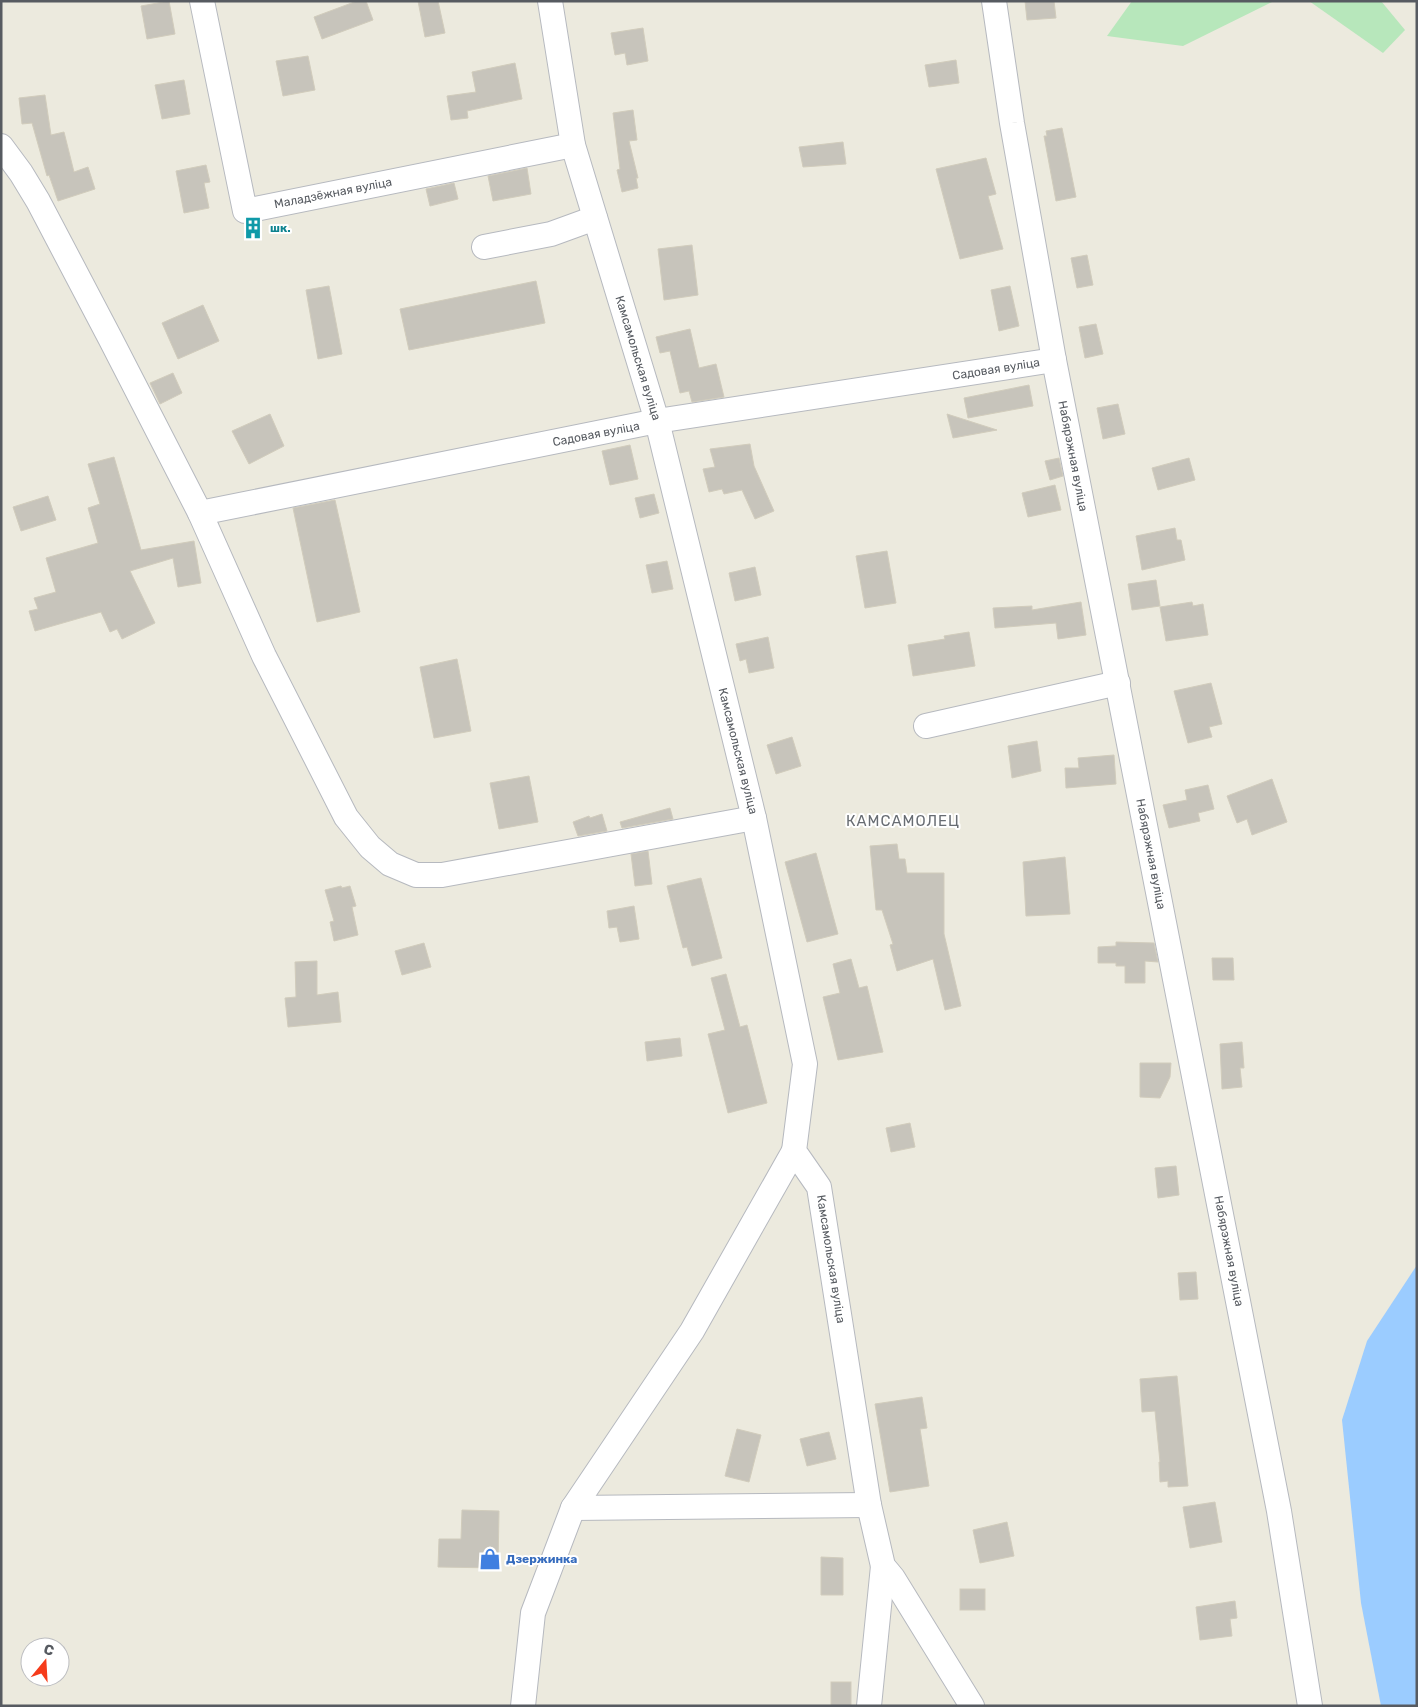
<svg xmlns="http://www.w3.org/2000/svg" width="1418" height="1707" font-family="Rubik,sans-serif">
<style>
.green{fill:#b7e7bb}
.water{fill:#9bccff}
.building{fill:#c7c4bb;stroke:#d1ccbc}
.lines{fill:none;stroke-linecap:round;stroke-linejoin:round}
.minor-casing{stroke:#b6b9bf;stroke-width:26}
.minor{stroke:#fff;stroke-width:24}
.labels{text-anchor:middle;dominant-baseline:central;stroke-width:4;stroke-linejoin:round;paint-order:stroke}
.street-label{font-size:12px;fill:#575b61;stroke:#fff}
.culture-label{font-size:12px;font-weight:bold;fill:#0d838f;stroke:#fff;text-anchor:start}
.shop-label{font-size:12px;font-weight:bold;fill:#366cbe;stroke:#fff;text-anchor:start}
.quarter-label{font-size:15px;letter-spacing:1px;fill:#686d73;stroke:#fff}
</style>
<rect width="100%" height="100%" fill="#eceade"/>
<g class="green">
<path d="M1132 1H1274L1183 46 1107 36Z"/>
<path d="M1309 1H1381L1405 30 1383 53Z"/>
</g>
<path class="water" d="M1417 1265V1706H1381L1361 1603 1342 1420 1367 1341Z"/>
<g class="building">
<path d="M169 1 175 34 147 39 141 6Z"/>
<path d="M357 1H366L373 20 322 39 314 17Z"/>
<path d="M418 1H438L445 33 425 37Z"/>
<path d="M1025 1H1054L1056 18 1027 20Z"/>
<path d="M643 28 648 61 627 65 625 53 615 55 611 33Z"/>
<path d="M308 56 315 90 283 96 276 61Z"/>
<path d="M956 60 959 83 929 87 925 65Z"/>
<path d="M515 63 522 99 467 111 468 118 451 120 447 96 476 92 472 72Z"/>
<path d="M184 80 190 114 162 119 155 85Z"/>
<path d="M45 95 51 135 64 132 74 172 88 167 95 189 58 201 49 175 47 176 32 123 22 124 19 98Z"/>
<path d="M633 110 637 140 629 141 638 178H636L638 188 622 192 617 170 620 169 613 113Z"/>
<path d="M1062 128 1076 197 1056 201 1044 136H1047L1046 131Z"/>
<path d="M843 142 846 164 803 167 799 147Z"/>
<path d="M986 158 996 194 988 196 1003 249 960 259 936 169Z"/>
<path d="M206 165 210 182 204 183 209 208 184 213 176 171Z"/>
<path d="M527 168 531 194 493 201 488 176Z"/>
<path d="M454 183 458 199 430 206 426 189Z"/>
<path d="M692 245 698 295 664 300 658 249Z"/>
<path d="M1087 255 1093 285 1077 288 1071 258Z"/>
<path d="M536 281 545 323 409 350 400 309Z"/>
<path d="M329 286 342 354 318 359 306 290Z"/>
<path d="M1010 286 1019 326 999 331 991 290Z"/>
<path d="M203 305 219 341 178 359 162 323Z"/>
<path d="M1096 324 1103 354 1085 358 1079 327Z"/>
<path d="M690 329 699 368 716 364 724 397 692 402 689 391 680 393 670 351 660 353 656 337Z"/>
<path d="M173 373 182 393 160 404 150 383Z"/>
<path d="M1029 385 1033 406 968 418 964 398Z"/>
<path d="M1118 404 1125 434 1103 439 1097 408Z"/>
<path d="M270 414 284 446 249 464 232 431Z"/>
<path d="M947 414 997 430 953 438Z"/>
<path d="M750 444 754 466 774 511 755 519 742 490 724 494 722 489 709 492 703 469 715 467 710 449Z"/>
<path d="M630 445 638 479 610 485 602 451Z"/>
<path d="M114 457 141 550 194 541 201 583 178 587 173 558 130 571 155 623 122 639 117 629 110 632 101 612 35 631 29 611 38 609 34 598 56 592 46 558 98 543 88 508 100 504 88 464Z"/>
<path d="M1059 458 1063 476 1050 480 1045 461Z"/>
<path d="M1189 458 1195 480 1158 490 1152 468Z"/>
<path d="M1055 485 1061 510 1028 517 1022 493Z"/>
<path d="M654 494 659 513 640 518 635 498Z"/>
<path d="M48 496 56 520 21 531 13 507Z"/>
<path d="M335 500 360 612 317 622 293 508Z"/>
<path d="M1175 528 1177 540H1181L1185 560 1142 570 1136 536Z"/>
<path d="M887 551 896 603 865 608 856 556Z"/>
<path d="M667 561 673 589 652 593 646 565Z"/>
<path d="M755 567 761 595 735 601 729 573Z"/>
<path d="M1156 580 1160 606 1132 610 1128 584Z"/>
<path d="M1081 602 1086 635 1058 639 1056 623 995 628 993 608 1032 606V610Z"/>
<path d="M1192 602 1193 606 1203 604 1208 635 1166 641 1160 607Z"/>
<path d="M969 632 975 666 913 676 908 645 945 639 944 636Z"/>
<path d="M768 637 774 668 749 673 746 659 740 661 736 644Z"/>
<path d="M457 659 471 731 434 738 420 667Z"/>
<path d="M1211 683 1222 724 1209 727 1212 737 1188 743 1174 691Z"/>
<path d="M792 737 801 766 776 774 767 745Z"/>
<path d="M1037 741 1041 771 1012 778 1008 746Z"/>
<path d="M1114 755 1116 784 1066 788 1065 768H1079L1078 758Z"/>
<path d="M529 776 538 822 499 829 490 783Z"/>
<path d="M1272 779 1287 822 1252 835 1247 819 1237 823 1227 796Z"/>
<path d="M1208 785 1214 809 1198 813 1200 821 1169 828 1163 805 1187 800 1185 790Z"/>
<path d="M670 808 673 819 622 828 620 822Z"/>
<path d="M602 814 607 831 578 836 573 822 589 816 590 818Z"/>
<path d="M897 844 899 859H905L907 873H944V934L961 1006 945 1010 933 959 897 971 890 945 893 944 882 910H876L870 846Z"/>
<path d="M648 851 652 884 635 886 631 854Z"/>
<path d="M816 853 838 934 807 942 785 862Z"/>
<path d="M1065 857 1070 914 1026 916 1023 862Z"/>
<path d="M701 878 722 958 692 966 687 947 683 948 667 886Z"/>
<path d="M341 886 342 888 350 886 356 906 352 907 358 935 334 941 330 922 334 921 325 890Z"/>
<path d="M634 906 639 939 620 942 617 927 609 928 607 911Z"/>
<path d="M1116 942 1154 943 1158 962 1145 961V983H1125V966H1116V963H1098V947L1116 946Z"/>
<path d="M424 943 431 967 402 975 395 951Z"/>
<path d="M1212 958H1233L1234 980H1213Z"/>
<path d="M851 959 859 988 867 986 883 1052 838 1060 823 997 840 993 833 964Z"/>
<path d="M317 961V995L338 992 341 1022 288 1027 285 998 296 997 295 962Z"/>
<path d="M726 974 740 1027 747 1025 767 1103 728 1113 708 1034 725 1030 711 978Z"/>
<path d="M680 1038 682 1056 647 1061 645 1042Z"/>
<path d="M1242 1042 1244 1068H1240L1242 1087 1222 1089 1220 1044Z"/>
<path d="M1140 1063H1171L1170 1077 1160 1098 1140 1097Z"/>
<path d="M910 1123 915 1147 891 1152 886 1128Z"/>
<path d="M1176 1166 1179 1195 1158 1198 1155 1168Z"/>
<path d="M1196 1272 1198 1299 1180 1300 1178 1273Z"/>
<path d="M1177 1376 1188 1486 1168 1487V1481L1160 1482 1159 1462H1160L1155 1411 1142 1412 1140 1379Z"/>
<path d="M922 1397 927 1428 920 1429 929 1486 890 1492 875 1404Z"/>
<path d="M737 1429 761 1435 749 1482 725 1476Z"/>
<path d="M829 1432 836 1459 807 1466 800 1439Z"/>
<path d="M1215 1502 1222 1542 1190 1548 1183 1507Z"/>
<path d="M462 1510 499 1511 498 1568 438 1567 439 1539H461Z"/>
<path d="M1007 1522 1014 1556 980 1563 973 1530Z"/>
<path d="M821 1557 843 1558V1595H821Z"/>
<rect x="960" y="1589" width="25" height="21"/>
<path d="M1235 1601 1237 1618 1230 1619 1232 1636 1200 1640 1196 1607Z"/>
<rect x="831" y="1682" width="20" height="24"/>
</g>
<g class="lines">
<g class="minor-casing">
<g id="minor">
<path d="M202 1 245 211 573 145"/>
<path d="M550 1 573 145 657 421 754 818 805 1064 794 1151 819 1187 869 1505 883 1566 893 1578 972 1706"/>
<path d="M994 1 1012 123 1054 360 1279 1511 1310 1706"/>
<path d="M1 146 21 173 38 201 110 338 200 513 264 656 346 817 370 847 390 864 416 875H442L754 818"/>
<path d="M484 247 551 234 595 218"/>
<path d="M200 513 657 421 1054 360"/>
<path d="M926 726 1118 683"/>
<path d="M573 1508 869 1505"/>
<path d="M523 1706 533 1613 573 1508 692 1331 794 1151"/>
<path d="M869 1706 883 1566"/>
</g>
</g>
<use href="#minor" class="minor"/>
</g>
<defs>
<g id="building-bare" transform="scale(1.725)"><path d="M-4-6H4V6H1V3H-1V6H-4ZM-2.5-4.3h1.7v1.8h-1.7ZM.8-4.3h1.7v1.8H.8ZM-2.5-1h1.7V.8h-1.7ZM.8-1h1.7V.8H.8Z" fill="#0f9aa8" stroke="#fff" stroke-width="2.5" paint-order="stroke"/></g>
<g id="shop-bare" transform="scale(1.725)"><path d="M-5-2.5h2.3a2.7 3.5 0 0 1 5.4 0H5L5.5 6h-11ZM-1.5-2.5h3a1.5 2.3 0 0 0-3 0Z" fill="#3f7fe0" stroke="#fff" stroke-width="2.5" paint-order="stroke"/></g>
</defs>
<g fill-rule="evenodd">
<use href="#building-bare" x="253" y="228"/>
<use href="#shop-bare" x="490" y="1559"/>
</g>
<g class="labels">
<g class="street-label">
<text transform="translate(333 193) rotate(-11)">Маладзёжная вуліца</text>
<text transform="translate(638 358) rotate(73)">Камсамольская вуліца</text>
<text transform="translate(996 369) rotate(-9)">Садовая вуліца</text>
<text transform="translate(596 434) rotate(-11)">Садовая вуліца</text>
<text transform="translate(1073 456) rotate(79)">Набярэжная вуліца</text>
<text transform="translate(738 751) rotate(76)">Камсамольская вуліца</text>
<text transform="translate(1151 854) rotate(79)">Набярэжная вуліца</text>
<text transform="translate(1229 1251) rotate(79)">Набярэжная вуліца</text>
<text transform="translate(831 1259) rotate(81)">Камсамольская вуліца</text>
</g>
<g class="culture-label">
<text x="270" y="228">шк.</text>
</g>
<g class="shop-label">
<text x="506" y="1559">Дзержинка</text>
</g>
<g class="quarter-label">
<text x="903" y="821">КАМСАМОЛЕЦ</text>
</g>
</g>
<rect width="1418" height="1707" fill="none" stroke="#575b61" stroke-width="5"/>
<g transform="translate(45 1662) rotate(18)"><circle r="24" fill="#ffffff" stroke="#bcbdc0"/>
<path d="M0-4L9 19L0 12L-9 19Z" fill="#f63b1a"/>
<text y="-8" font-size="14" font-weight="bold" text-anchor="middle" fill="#575b61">С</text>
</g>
</svg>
